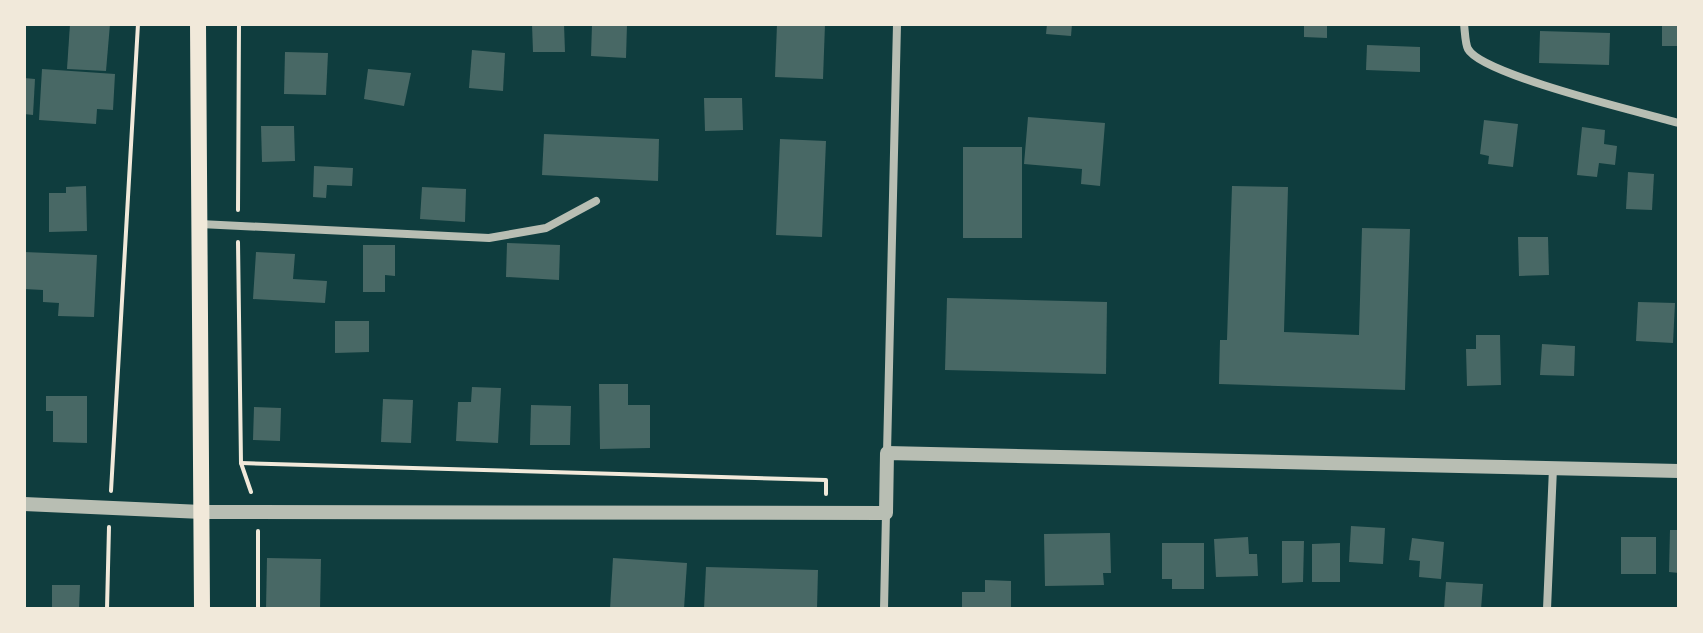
<svg xmlns="http://www.w3.org/2000/svg" width="1703" height="633" font-family="'Alegreya Sans',sans-serif">
<style>
.building{fill:#486865}
.lines{fill:none;stroke-linecap:round;stroke-linejoin:round}
.path{stroke:#f1e9da;stroke-width:4}
.minor{stroke:#b8beb3;stroke-width:8}
.tertiary{stroke:#b8beb3;stroke-width:14}
.secondary{stroke:#f1e9da;stroke-width:16}
</style>
<rect width="100%" height="100%" fill="#0f3d3e"/>
<g class="building">
<path d="M70 24H110L106 71 67 69Z"/>
<path d="M532 24H564L565 52H533Z"/>
<path d="M592 24H627L626 58 591 56Z"/>
<path d="M777 24H825L823 79 775 77Z"/>
<path d="M1047 24H1072L1071 36 1046 34Z"/>
<path d="M1304 24H1327V38L1304 37Z"/>
<rect x="1662" y="24" width="17" height="22"/>
<path d="M1540 31 1610 33 1609 65 1539 63Z"/>
<path d="M1367 45 1420 47V72L1366 70Z"/>
<path d="M472 50 505 53 503 91 469 88Z"/>
<path d="M285 52 328 53 326 95 284 94Z"/>
<path d="M42 69 115 74 113 110 97 109 96 124 39 120Z"/>
<path d="M368 69 411 73 404 106 364 99Z"/>
<path d="M24 78 35 79 33 115 24 114Z"/>
<path d="M704 98H742L743 130 705 131Z"/>
<path d="M1028 117 1105 123 1100 186 1081 184 1082 169 1024 164Z"/>
<path d="M1484 120 1518 124 1513 167 1488 164 1489 156 1480 154Z"/>
<path d="M261 126H294L295 161 262 162Z"/>
<path d="M1582 127 1605 130 1604 144 1617 146 1615 165 1599 163 1597 177 1577 175Z"/>
<path d="M544 134 659 139 658 181 542 175Z"/>
<path d="M780 139 826 141 822 237 776 235Z"/>
<rect x="963" y="147" width="59" height="91"/>
<path d="M314 166 353 168 352 186 327 185 326 198 313 197Z"/>
<path d="M1628 172 1654 174 1652 210 1626 209Z"/>
<path d="M86 186 87 231 49 232V193H66V187Z"/>
<path d="M1232 186 1288 187 1284 332 1359 335 1362 228 1410 229 1405 390 1219 384 1220 340H1227Z"/>
<path d="M422 187 466 189 465 222 420 219Z"/>
<path d="M1518 237H1548L1549 275 1519 276Z"/>
<path d="M507 243 560 245 559 280 506 277Z"/>
<path d="M363 245H395V276L385 275V292H363Z"/>
<path d="M24 252 97 255 94 317 58 316 59 303 43 302V290L24 289Z"/>
<path d="M256 252 295 254 293 279 327 281 325 303 253 299Z"/>
<path d="M947 298 1107 302 1106 374 945 370Z"/>
<path d="M1638 302 1675 303 1673 343 1636 341Z"/>
<path d="M335 321H369V352L335 353Z"/>
<path d="M1476 335H1500L1501 385 1467 386 1466 349H1476Z"/>
<path d="M1542 344 1575 346 1574 376 1540 375Z"/>
<path d="M599 384H628V405H650V448L600 449Z"/>
<path d="M472 387 501 388 498 443 456 441 458 402H471Z"/>
<path d="M46 396H87V443L53 442V411H46Z"/>
<path d="M383 399 413 400 411 443 381 442Z"/>
<path d="M531 405 571 406 570 445H530Z"/>
<path d="M254 407 281 408 280 441 253 440Z"/>
<path d="M1351 526 1385 528 1383 564 1349 562Z"/>
<path d="M1670 530H1679V573L1669 572Z"/>
<path d="M1110 533 1111 573H1103L1104 585 1045 586 1044 534Z"/>
<path d="M1248 537 1249 554H1257L1258 576 1216 577 1214 539Z"/>
<rect x="1621" y="537" width="35" height="37"/>
<path d="M1412 538 1444 542 1441 579 1419 577 1420 561 1409 560Z"/>
<path d="M1282 541H1304L1303 582 1282 583Z"/>
<path d="M1162 543H1204V589H1172V579H1162Z"/>
<path d="M1340 543V582H1312V544Z"/>
<path d="M267 558 321 559 320 609H266Z"/>
<path d="M613 558 687 563 684 609H610Z"/>
<path d="M706 567 818 570 817 609H704Z"/>
<path d="M985 580 1011 581V609H962V592H985Z"/>
<path d="M1446 582 1483 584 1481 609H1444Z"/>
<path d="M52 585H80L79 609H52Z"/>
</g>
<g class="lines">
<g class="path">
<path d="M238 210 239 24"/>
<path d="M238 242 241 463 251 492"/>
<path d="M241 463 826 480V494"/>
<path d="M111 491 138 24"/>
<path d="M258 531V609"/>
<path d="M107 609 109 527"/>
</g>
<g class="minor">
<path d="M1464 24C1465 31 1465 43 1468 49 1482 75 1644 113 1679 123"/>
<path d="M200 224 489 238 546 228 596 201"/>
<path d="M887 453 897 24"/>
<path d="M884 609 886 513"/>
<path d="M1547 609 1553 468"/>
</g>
<path class="tertiary" d="M24 504 202 512 886 513 887 453 1679 471"/>
<path class="secondary" d="M198 24 202 609"/>
</g>
<rect width="1703" height="633" fill="none" stroke="#f1e9da" stroke-width="52"/>
</svg>
